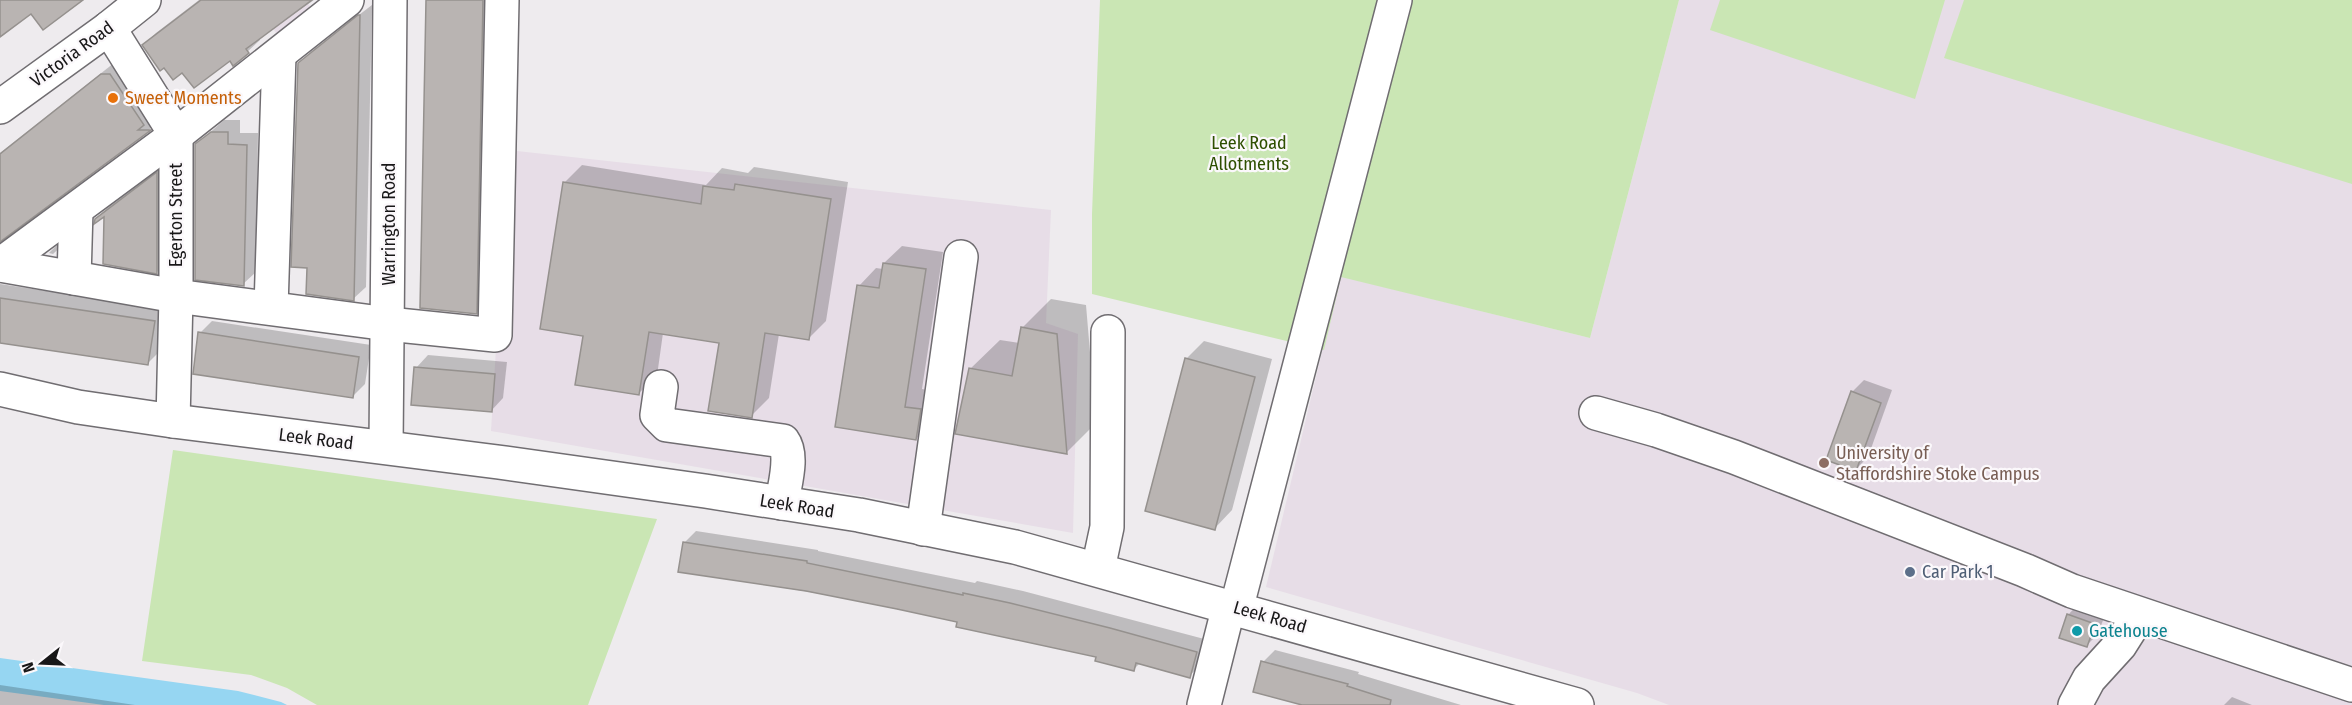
<svg xmlns="http://www.w3.org/2000/svg" width="2352" height="705" font-family="'Fira Sans Condensed',sans-serif">
<style>
.built{fill:#e7dde7}
.green{fill:#cae6b4}
.water{fill:#96d6f2}
.shadow{fill:#0003}
.building{fill:#b9b4b2;stroke:#95918e;stroke-width:1.5}
.lines{fill:none;stroke-linecap:round;stroke-linejoin:round}
.minor-casing{stroke:#706d71;stroke-width:36}
.major-casing{stroke:#706d71;stroke-width:36}
.highway-casing{stroke:#706d71;stroke-width:36}
.minor{stroke:#fff;stroke-width:33}
.major{stroke:#fff;stroke-width:33}
.highway{stroke:#fff;stroke-width:33}
.food-dot{fill:#e8710a;stroke:#fbf8fb;stroke-width:2}
.education-dot{fill:#8d6e63;stroke:#fbf8fb;stroke-width:2}
.service-dot{fill:#5c6f8a;stroke:#fbf8fb;stroke-width:2}
.culture-dot{fill:#0f9aa8;stroke:#fbf8fb;stroke-width:2}
.labels{text-anchor:middle;dominant-baseline:central;stroke-width:4.5;stroke-linejoin:round;paint-order:stroke}
.street-label{font-size:18px;fill:#181718;stroke:#fbf8fb}
.food-label{font-size:18px;fill:#c56008;stroke:#fbf8fb;text-anchor:start}
.park-label{font-size:18px;fill:#2e4f00;stroke:#fbf8fb}
.education-label{font-size:18px;fill:#785e54;stroke:#fbf8fb;text-anchor:start}
.service-label{font-size:18px;fill:#4e5e75;stroke:#fbf8fb;text-anchor:start}
.culture-label{font-size:18px;fill:#0d838f;stroke:#fbf8fb;text-anchor:start}
</style>
<rect width="100%" height="100%" fill="#eeebee"/>
<g class="built">
<path d="M252 0H305L317 15 282 41Z"/>
<path d="M1679 0H2352V705H1669L1637 693 1266 587 1340 276 1590 338Z"/>
<path d="M508 150 1051 210 1046 323 1078 334 1073 533 491 431Z"/>
</g>
<g class="green">
<path d="M1100 0H1679L1590 338 1341 277 1324 350 1092 294V214Z"/>
<path d="M1720 0H1945L1915 99 1710 30Z"/>
<path d="M1964 0H2352V184L1944 58Z"/>
<path d="M173 450 657 519 588 705H317L287 688 251 675 142 661Z"/>
</g>
<path class="water" d="M0 658 238 691 281 702 287 705H104L0 691Z"/>
<g class="shadow">
<path d="M199 0H314L259 38 260 40 234 64 230 59 183 70 144 45 156 33Z"/>
<path d="M427 0H495L488 301 476 313Z"/>
<path d="M372 5 366 287 353 299 299 64 312 51Z"/>
<path d="M114 63 160 119 150 129 0 239V153Z"/>
<path d="M224 120H240V133H258L256 272 243 284 196 145Z"/>
<path d="M174 156V254L157 272 105 213 96 219 114 201Z"/>
<path d="M582 165 706 185 722 168 748 173 754 167 848 182 826 321 808 339 779 334 769 398 751 416 721 342 663 333 657 376 639 393 585 334 564 183Z"/>
<path d="M68 240 53 254 49 253 60 242Z"/>
<path d="M902 246 943 252 922 389 938 392 934 421 916 439 859 286 876 268 883 269 884 263Z"/>
<path d="M0 284 166 309 160 351 148 363 0 341Z"/>
<path d="M1051 299 1086 305 1096 423 1067 452 957 432 970 369 1000 340 1019 343 1022 328Z"/>
<path d="M212 321 371 345 365 384 353 396 200 333Z"/>
<path d="M1204 341 1272 359 1232 510 1215 528 1186 359Z"/>
<path d="M428 355 507 362 503 398 491 411 416 368Z"/>
<path d="M1864 380 1892 390 1868 457 1856 469 1852 392Z"/>
<path d="M696 531 818 550V551L975 583 977 581 1023 591 1208 640 1202 664 1189 676 1140 663 1134 669 1098 656 958 621 865 601 680 571 684 543Z"/>
<path d="M2080 602 2106 612 2098 634 2086 646 2068 615Z"/>
<path d="M1275 650 1359 672 1358 674 1461 705H1308L1263 662Z"/>
<path d="M0 685 135 705H0Z"/>
<path d="M2232 697 2252 705H2224Z"/>
</g>
<g class="building">
<path d="M0 0H83L43 30 31 14 0 37Z"/>
<path d="M201 0H312L246 49 249 53 233 66 230 61 194 88 182 73 173 80 164 68 160 71 142 45Z"/>
<path d="M426 0H483L477 314 420 308Z"/>
<path d="M358 15H360L354 301 306 294 307 268 291 267 298 63Z"/>
<path d="M101 74H110L144 125 138 130H151L0 242V154Z"/>
<path d="M211 132H228V144L247 145 244 286 195 280V144Z"/>
<path d="M157 172V274L103 264 104 217 94 224 95 219Z"/>
<path d="M563 182 701 204 703 186 734 190 735 184 831 199 809 340 765 333 752 418 708 411 719 343 649 332 639 395 575 385 583 336 540 329Z"/>
<path d="M883 263 926 269 905 407 921 409 916 440 835 427 857 285 879 288Z"/>
<path d="M0 298 155 321 148 365 0 343Z"/>
<path d="M1021 327 1057 334 1067 454 955 434 969 368 1012 376Z"/>
<path d="M198 332 359 357 353 398 193 374Z"/>
<path d="M1185 358 1255 377 1215 530 1145 511Z"/>
<path d="M414 367 495 374 492 412 411 405Z"/>
<path d="M1851 391 1881 403 1856 471 1826 460Z"/>
<path d="M683 542 807 561V563L963 595V593L1010 603 1110 628 1197 652 1190 678 1136 663 1134 671 1095 661 1096 657 956 627 957 622 897 609 806 591 678 572Z"/>
<path d="M2067 614 2095 624 2087 647 2059 638Z"/>
<path d="M1261 661 1348 684 1347 686 1391 700 1390 705H1302L1253 692Z"/>
</g>
<g class="lines">
<g class="minor-casing">
<g id="minor">
<path d="M109 28 176 135V296L173 421"/>
<path d="M0 265 176 296 388 324 495 335 502 0"/>
<path d="M0 265 176 135 347 0"/>
<path d="M74 278 76 210"/>
<path d="M271 308 279 55"/>
<path d="M661 387 657 415 667 425 783 441C794 456 784 486 782 503"/>
<path d="M1596 413 1656 430 1734 457 2024 570 2072 591 2352 685"/>
<path d="M386 447 390 0"/>
<path d="M923 529 961 257"/>
<path d="M1098 569 1107 527 1108 332"/>
<path d="M1204 705 1229 606 1238 602 1395 0"/>
<path d="M2075 705 2089 679 2120 645 2139 615"/>
</g>
</g>
<g class="major-casing">
<path id="major" d="M0 107 109 28 144 0"/>
</g>
<g class="highway-casing">
<path id="highway" d="M0 389 78 407 173 421 498 462 705 491 859 515 1015 547 1577 705"/>
</g>
<use href="#minor" class="minor"/>
<use href="#major" class="major"/>
<use href="#highway" class="highway"/>
</g>
<circle class="food-dot" cx="113" cy="98" r="6"/>
<circle class="education-dot" cx="1824" cy="463" r="6"/>
<circle class="service-dot" cx="1910" cy="572" r="6"/>
<circle class="culture-dot" cx="2077" cy="631" r="6"/>
<g class="labels">
<g class="street-label">
<text transform="translate(72 54) rotate(-36)">Victoria Road</text>
<text transform="translate(176 215) rotate(-90)">Egerton Street</text>
<text transform="translate(389 224) rotate(-90)">Warrington Road</text>
<text transform="translate(316 439) rotate(7)">Leek Road</text>
<text transform="translate(797 506) rotate(9)">Leek Road</text>
<text transform="translate(1270 617) rotate(16)">Leek Road</text>
</g>
<g class="food-label">
<text x="125" y="98">Sweet Moments</text>
</g>
<g class="park-label">
<text x="1249" y="143">Leek Road<tspan x="1249" dy="21">Allotments</tspan></text>
</g>
<g class="education-label">
<text x="1836" y="453">University of<tspan x="1836" dy="21">Staffordshire Stoke Campus</tspan></text>
</g>
<g class="service-label">
<text x="1922" y="572">Car Park 1</text>
</g>
<g class="culture-label">
<text x="2089" y="631">Gatehouse</text>
</g>
</g>
<g transform="translate(42 663) rotate(252)" stroke="#fbf8fb" stroke-width="4.5" paint-order="stroke">
<path d="M0-4.5L10 22L0 15L-10 22Z" fill="#181718"/>
<text y="-9" font-size="16" font-weight="bold" text-anchor="middle" fill="#181718">N</text>
</g>
</svg>
